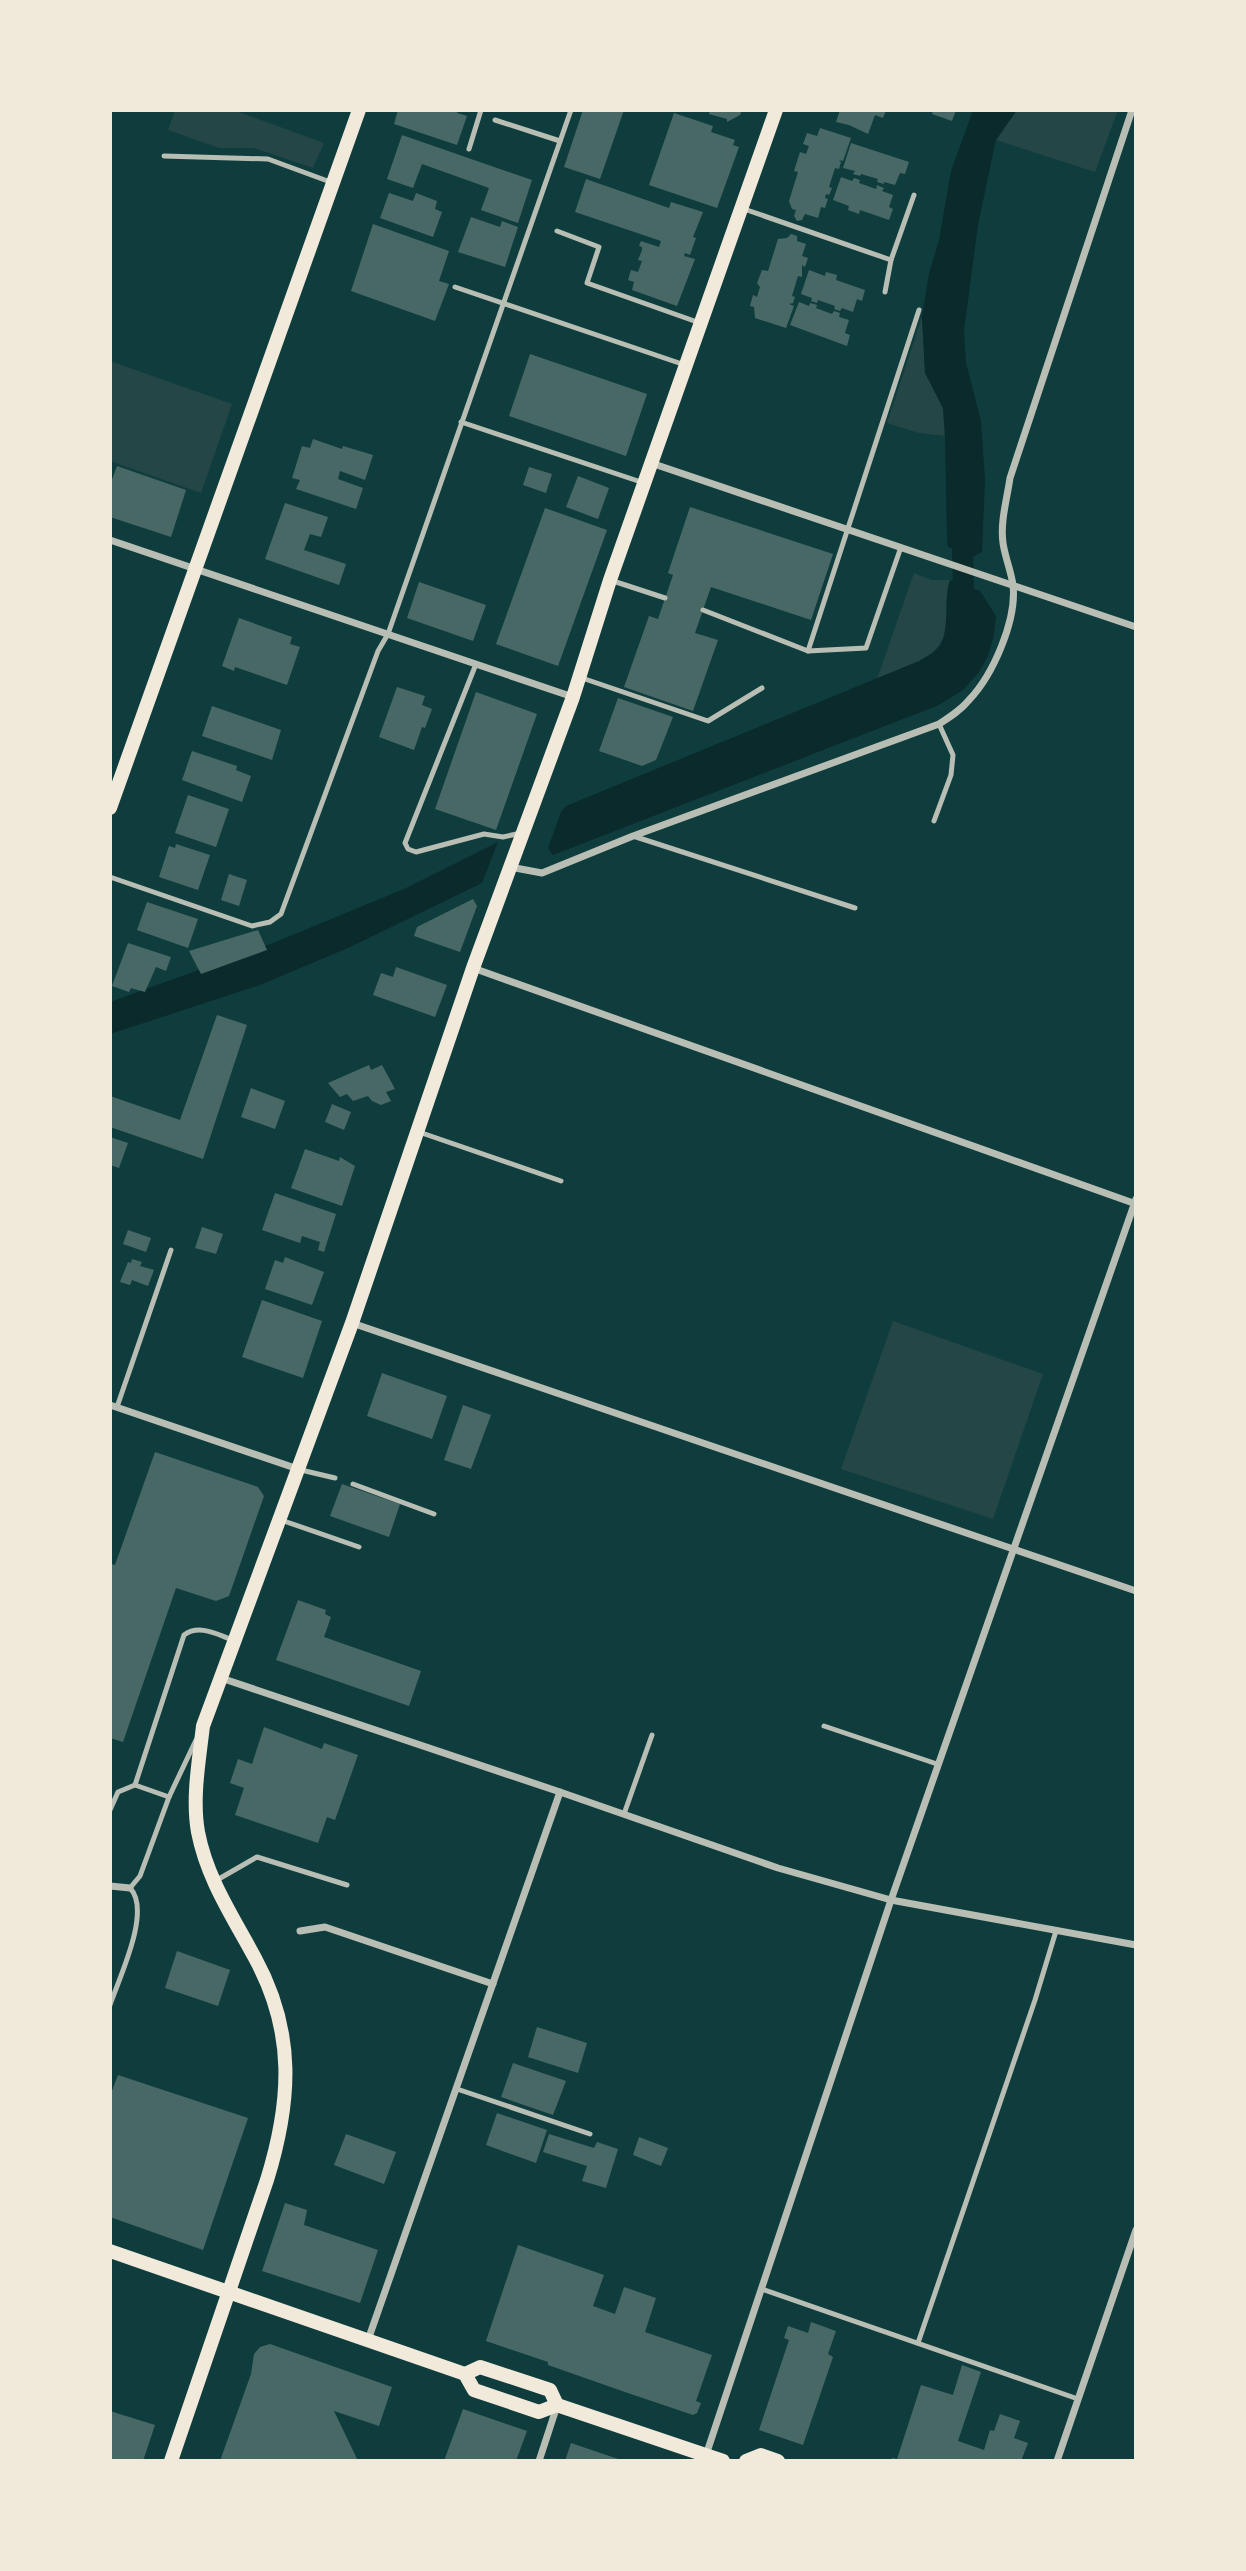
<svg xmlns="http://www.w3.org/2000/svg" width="1246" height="2571" font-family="'PT Serif',serif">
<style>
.green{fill:#244646}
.water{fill:#0a2a2b}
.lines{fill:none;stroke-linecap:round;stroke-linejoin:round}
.canal{stroke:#0a2a2b;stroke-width:21}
.building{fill:#486865}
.service{stroke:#b8beb3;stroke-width:5}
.minor{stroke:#b8beb3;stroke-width:7}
.secondary{stroke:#f1e9da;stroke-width:14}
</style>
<rect width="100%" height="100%" fill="#0f3d3e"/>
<g class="green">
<path d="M175 110H233L324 143 313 168 254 148H219L168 130Z"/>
<path d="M1017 110H1118L1095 172 996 140Z"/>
<path d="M922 317 925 373 943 408 945 436 919 433 887 423Z"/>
<path d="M110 361 232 404 201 493 110 461Z"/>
<path d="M914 573 932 580H950C944 598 949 612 946 629 941 659 902 669 877 679Z"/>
<path d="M893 1321 1043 1374 993 1519 841 1469Z"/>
</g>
<g class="water">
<path d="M973 110H1017L996 140 991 163 978 225 964 331 966 363 981 421 985 480 982 552 974 556 948 547 947 542 945 436 943 408 925 373 922 317 929 273 939 240 951 171Z"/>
<path d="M950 580 980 591 996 616 994 635 988 656 979 672 963 690 939 705 553 855 548 848 561 812 566 806 919 661C925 657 934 653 938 648 951 633 943 600 950 580Z"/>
<path d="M498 842 482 883 348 948 260 985 110 1034V1002L273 943 404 889Z"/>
</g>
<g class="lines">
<path class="canal" d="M962 525 964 612"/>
</g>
<g class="building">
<path d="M398 110H458L457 113 467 116 457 145 394 124Z"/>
<path d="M583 110H624L600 179 564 167Z"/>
<path d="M710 110H742L740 115 727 122V119L709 114Z"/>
<path d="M840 110H886L883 118 875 115 868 134 849 125 836 122Z"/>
<path d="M933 110H956L952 121 932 114Z"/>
<path d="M674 113 713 126 711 132 735 140 733 145 739 147 717 208 649 185Z"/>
<path d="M820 128 851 138 843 161 839 160 841 162 839 169 835 168 829 187 832 188 829 195 826 194 825 198 828 199 825 208 821 207 818 218 805 214 802 220 797 221 794 216 796 210 792 209 789 201 798 172 794 171 800 152 806 154 809 146 803 144 807 133 817 136Z"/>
<path d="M402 135 532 180 518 223 481 210 489 188 422 164 413 188 387 179Z"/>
<path d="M851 143 909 162 905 174 900 173 895 185 884 182V184L877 182 878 179 861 174 860 176 853 174 855 171 843 168Z"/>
<path d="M841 177 852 181 854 178 860 180 859 183 876 189 877 185 884 188 882 191 893 195 889 207 893 209 889 220 860 210 859 214 848 210 849 206 833 200Z"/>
<path d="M586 179 669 208 671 202 703 212 693 237 696 238 690 255 685 253 684 256 695 259 677 306 632 290 634 282 628 280 631 270 638 272 642 261 638 260 642 250V247L639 246 641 241 659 247 661 241 575 212Z"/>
<path d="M389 193 413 201 416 193 437 201 435 209 442 212 433 237 380 218Z"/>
<path d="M471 217 500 227 502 221 518 227 505 267 458 252Z"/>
<path d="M373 224 449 251 439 281 449 284 435 321 351 291Z"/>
<path d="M791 234 797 236V241L806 244 802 256 808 258 805 267 802 265V277L798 276 792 296 795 297 793 303 789 304 794 306 786 328 755 318 754 307 750 306 753 295 757 297 760 287 757 283 762 270 768 271 778 239 787 238Z"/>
<path d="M809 270 825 276 826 272 837 275 836 280 865 290 862 301 857 299 853 312 842 308 840 311 834 309 835 306 818 300 817 303 811 301 812 298 801 294Z"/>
<path d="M799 302 809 306 810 303 817 305 816 308 832 314 834 311 840 313 839 317 849 320 845 333 850 335 847 346 790 325Z"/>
<path d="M530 354 647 394 626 456 509 416Z"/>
<path d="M313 439 342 449 343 446 373 455 365 480 340 471 338 479 363 488 356 509 296 489 300 480 292 478 302 446 310 448Z"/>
<path d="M117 466 186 490 171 537 110 517V485Z"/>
<path d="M529 467 552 474 546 493 523 485Z"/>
<path d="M578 476 609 488 598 519 566 507Z"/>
<path d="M285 503 328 517 321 537 310 534 304 550 346 564 339 585 265 559Z"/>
<path d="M690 507 833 554 811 620 711 587 695 633 718 640 693 711 624 687 649 616 658 619 673 575 668 573Z"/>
<path d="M545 508 607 530 558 666 496 644Z"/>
<path d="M419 582 486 605 473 641 407 618Z"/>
<path d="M239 618 292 637 290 644 300 647 287 685 235 667 234 671 222 666Z"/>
<path d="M397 687 425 696 422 705 432 709 425 728 422 727 414 750 379 737Z"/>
<path d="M476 692 537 714 496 830 435 809Z"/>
<path d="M618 698 673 717 656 760 642 766 599 751Z"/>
<path d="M212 706 281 730 272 760 202 736Z"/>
<path d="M192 751 237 766 236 770 251 776 242 802 182 780Z"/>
<path d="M188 795 229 809 216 847 175 833Z"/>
<path d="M176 844 210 855 198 890 159 877 169 846 175 848Z"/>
<path d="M229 874 247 880 239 906 221 900Z"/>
<path d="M473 899 477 906 460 952 414 936 417 927Z"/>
<path d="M147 902 198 919 188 948 137 930Z"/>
<path d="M258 930 267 950 201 974 189 951Z"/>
<path d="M128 943 171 957 166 971 156 967 145 992 131 988 129 992 112 986Z"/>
<path d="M396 967 447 985 435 1017 373 995 381 973 393 977Z"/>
<path d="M217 1015 247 1025 203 1159 110 1127V1096L180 1120Z"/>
<path d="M369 1065 371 1070 382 1065 395 1089 386 1092 391 1101 381 1105 372 1101 368 1096 353 1101 347 1094 340 1097 328 1083Z"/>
<path d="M251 1088 285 1101 275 1129 241 1117Z"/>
<path d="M332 1104 351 1112 344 1130 325 1122Z"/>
<path d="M110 1137 128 1143 119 1168 110 1165Z"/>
<path d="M305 1149 339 1161 340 1157 355 1166 342 1206 291 1188Z"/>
<path d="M275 1193 336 1214 324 1252 318 1250 320 1242 302 1236 300 1243 262 1230Z"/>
<path d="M202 1227 223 1234 216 1254 195 1248Z"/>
<path d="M128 1230 151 1238 146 1252 123 1244Z"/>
<path d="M285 1257 324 1272 312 1305 265 1289 275 1260 283 1263Z"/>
<path d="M132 1259 142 1262 140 1266 154 1270 148 1286 132 1280 130 1285 120 1282 128 1262 131 1263Z"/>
<path d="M262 1300 322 1321 303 1378 242 1357Z"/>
<path d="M382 1373 447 1396 432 1439 367 1416Z"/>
<path d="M463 1405 491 1415 471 1469 444 1460Z"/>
<path d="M155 1452 258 1487 264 1496 229 1596 216 1601 176 1588 123 1742 110 1738V1568L111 1564 115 1565Z"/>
<path d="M342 1484 400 1504 389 1537 330 1516Z"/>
<path d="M298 1600 326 1610 325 1614 331 1617 324 1637 421 1671 409 1706 276 1660Z"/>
<path d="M264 1727 322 1749 324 1743 358 1755 335 1820 327 1817 318 1843 235 1815 244 1788 230 1783 238 1759 252 1764Z"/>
<path d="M177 1951 230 1970 218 2006 165 1988Z"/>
<path d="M537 2027 587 2043 578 2073 528 2057Z"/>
<path d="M513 2063 566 2081 553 2115 501 2097Z"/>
<path d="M118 2075 248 2118 203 2250 110 2217V2096Z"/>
<path d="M497 2113 547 2130 536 2163 486 2145Z"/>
<path d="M346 2134 396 2152 384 2184 334 2165Z"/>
<path d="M549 2134 594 2148 597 2142 618 2149 606 2188 582 2181 587 2166 543 2152Z"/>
<path d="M639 2137 668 2148 661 2166 633 2155Z"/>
<path d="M285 2203 307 2210 304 2225 378 2250 360 2303 262 2271Z"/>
<path d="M518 2245 604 2275 593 2306 615 2314 624 2287 656 2298 645 2332 712 2355 696 2401 701 2403 697 2413 693 2415 622 2391 548 2365V2362L486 2341Z"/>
<path d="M811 2322 836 2331 828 2354 833 2357 803 2445 759 2430 789 2340 784 2338 788 2326 808 2333Z"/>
<path d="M270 2344 392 2387 379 2426 334 2411 358 2461H220L251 2374 254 2354 260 2347Z"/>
<path d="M962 2365 981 2372 958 2441 984 2450 990 2430 994 2431 1000 2414 1020 2421 1014 2438 1028 2443 1021 2461H891L892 2458 897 2459 921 2385 953 2395Z"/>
<path d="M463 2409 527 2431 516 2461H444Z"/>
<path d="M110 2411 155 2425 143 2461H110Z"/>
<path d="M571 2443 621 2460V2461H565Z"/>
</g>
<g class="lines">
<g class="service">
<path d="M495 120 560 141"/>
<path d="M469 149 481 110"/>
<path d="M164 156 268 159 333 183"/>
<path d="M744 209 891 260 885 292"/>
<path d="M557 231 599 247 587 283 700 323"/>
<path d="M891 260 914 195"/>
<path d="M455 287 685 365"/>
<path d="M461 422 644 483"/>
<path d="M613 581 665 598"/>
<path d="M703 610 808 651 866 648 901 547"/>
<path d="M808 651 919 310"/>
<path d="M476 664 405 843 408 849 416 852 484 834 503 837 521 833"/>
<path d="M582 678 708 721 762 688"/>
<path d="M934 821 951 775 953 755 939 724"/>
<path d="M633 836 855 908"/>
<path d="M110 877 252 926 270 922 281 914 378 651 388 634 571 110"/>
<path d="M419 1132 561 1181"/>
<path d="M117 1407 171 1250"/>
<path d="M301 1470 335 1478"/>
<path d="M353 1484 434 1514"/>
<path d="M281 1520 359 1547"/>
<path d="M824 1726 937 1764"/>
<path d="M135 1785 184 1635C199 1624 216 1634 233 1640"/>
<path d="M110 1810 118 1792 135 1785 169 1797"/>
<path d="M624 1814 652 1735"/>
<path d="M217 1880 257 1857 347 1885"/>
<path d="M110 2005C119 1978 152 1911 130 1888L140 1876 169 1797 196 1740"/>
<path d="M457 2089 590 2134"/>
<path d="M762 2289 1078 2399"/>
<path d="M918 2343 1035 2000 1056 1931"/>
</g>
<g class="minor">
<path d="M651 463 1136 627"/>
<path d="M110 540 573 697"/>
<path d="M510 867 542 873 633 836 939 724C950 717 961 710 969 700 993 675 1017 620 1013 585 1011 571 1005 557 1003 543 1000 522 1007 499 1010 478L1132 110"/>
<path d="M473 968 1136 1204"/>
<path d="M352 1323 1136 1591"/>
<path d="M110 1405 298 1469"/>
<path d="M221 1678 560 1792 778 1868 891 1900 1136 1945"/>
<path d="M110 1886 130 1888"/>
<path d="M300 1931 325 1927 493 1984"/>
<path d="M368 2340 560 1792"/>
<path d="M706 2455 891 1900 1136 1199"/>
<path d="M539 2461 557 2406"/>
<path d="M1057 2461 1136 2230"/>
</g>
<g class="secondary">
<path d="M110 808 359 110"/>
<path d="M110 2251 465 2374 474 2390 539 2412 557 2405 723 2461"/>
<path d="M465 2374 480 2367 550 2390 557 2405"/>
<path d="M171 2461 267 2180C291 2102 296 2033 255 1958 233 1917 207 1879 198 1832 192 1799 199 1760 203 1726L352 1323 473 968 573 697 610 580 776 110"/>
<path d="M746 2461 761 2455 778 2461"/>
</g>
</g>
<rect width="1246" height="2571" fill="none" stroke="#f1e9da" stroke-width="224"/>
</svg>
